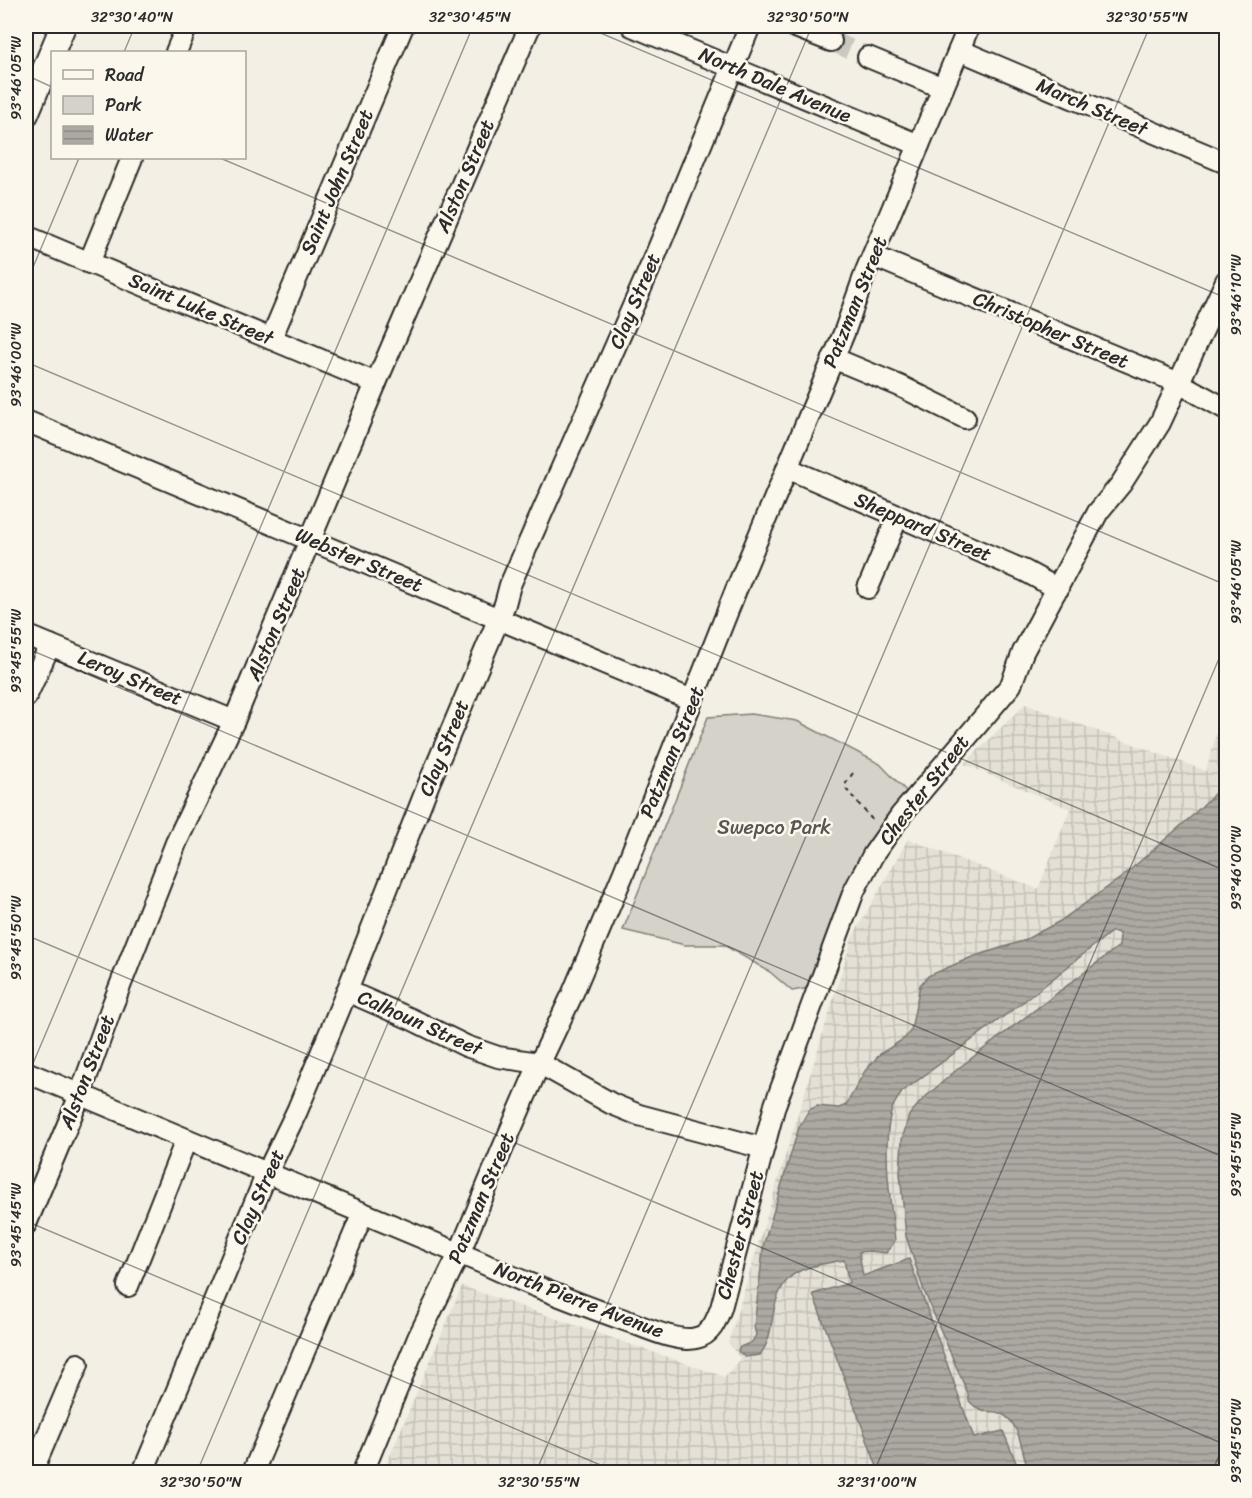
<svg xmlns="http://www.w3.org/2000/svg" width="1252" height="1498" font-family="Sriracha,sans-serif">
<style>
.industrial{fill:url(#industrial-grid)}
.green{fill:#d5d2c9;stroke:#807e7a;stroke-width:1.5}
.water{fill:url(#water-rules);stroke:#787772;stroke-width:1.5}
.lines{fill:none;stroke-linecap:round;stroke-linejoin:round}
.minor-tunnel{stroke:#cbc8bf;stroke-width:20;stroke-dasharray:20 10;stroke-linecap:butt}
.minor-casing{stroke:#2b2b2b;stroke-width:24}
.major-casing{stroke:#2b2b2b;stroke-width:28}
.path{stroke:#2b2b2b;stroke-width:2;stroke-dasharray:4.5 4.5;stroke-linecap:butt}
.minor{stroke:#fbf7ec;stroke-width:20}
.major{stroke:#fbf7ec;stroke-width:24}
.ticks{fill:none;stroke:#2b2b2b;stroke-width:1.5;stroke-opacity:0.45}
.labels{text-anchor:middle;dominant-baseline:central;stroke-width:5;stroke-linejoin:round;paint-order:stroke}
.street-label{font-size:20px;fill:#2b2b2b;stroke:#fbf7ec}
.park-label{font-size:20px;fill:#565552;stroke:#fbf7ec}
.neatline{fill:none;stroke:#2b2b2b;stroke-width:2}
.ticks-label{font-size:15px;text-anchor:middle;fill:#2b2b2b}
</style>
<defs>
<pattern id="industrial-grid" width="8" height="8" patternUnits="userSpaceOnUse" patternTransform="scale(1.5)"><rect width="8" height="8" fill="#e4e0d6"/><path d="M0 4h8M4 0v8" fill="none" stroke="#c4c0b8"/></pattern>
<pattern id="water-rules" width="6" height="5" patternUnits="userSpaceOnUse" patternTransform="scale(1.5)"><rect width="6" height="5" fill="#aca9a2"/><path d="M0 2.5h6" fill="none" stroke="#8c8a84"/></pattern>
</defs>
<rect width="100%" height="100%" fill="#f3efe4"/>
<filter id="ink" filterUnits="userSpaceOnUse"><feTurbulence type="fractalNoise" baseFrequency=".0167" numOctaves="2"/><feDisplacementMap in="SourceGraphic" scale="12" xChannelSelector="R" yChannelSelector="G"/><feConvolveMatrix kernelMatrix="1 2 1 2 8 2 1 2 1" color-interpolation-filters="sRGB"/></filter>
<g filter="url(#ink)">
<path class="industrial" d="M1226 699V1472H383L462 1286 725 1377 741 1359 728 1343 852 938 908 839 1038 889 1070 809 964 764 1025 704 1206 771Z"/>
<path class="green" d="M751 714 797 721 880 764 914 799 873 855 820 986 792 991 770 972 724 945H685L623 930 708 717Z"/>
<path class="water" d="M1226 782V1472H1029C1022 1455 1021 1423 1002 1414 986 1407 987 1419 969 1401L968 1394 924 1291 906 1236 900 1173 902 1140 909 1115 923 1099 960 1067 1119 946 1120 936 1117 932H1111L1035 993 902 1092C899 1097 894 1103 892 1109 881 1143 891 1205 895 1241L886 1253 870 1251 859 1252 863 1276 909 1259 974 1438 1003 1431 1020 1472H879L813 1294 849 1283 844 1260C803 1268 781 1268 773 1315 770 1332 770 1341 760 1355L745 1357 738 1351 740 1347 752 1342 756 1335 754 1326 764 1243 799 1127 809 1110 817 1106 839 1108 846 1105 865 1071 880 1054 905 1038 911 1030 920 985 928 976 972 957 1023 941 1060 921 1122 877 1192 816Z"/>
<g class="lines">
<path class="minor-tunnel" d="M831 41 868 57"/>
<g class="minor-casing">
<g id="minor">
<path d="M632 26 919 145"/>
<path d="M793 26 831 41"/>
<path d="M959 50 1226 163"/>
<path d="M176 52 187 26"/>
<path d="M868 57 943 88"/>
<path d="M26 236 376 383"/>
<path d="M873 256 1179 383 1226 409"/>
<path d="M89 263 132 158"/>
<path d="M271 339 403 26"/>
<path d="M833 358 900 386 965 418"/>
<path d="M26 421 692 700"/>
<path d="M787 468 1025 571 1058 589"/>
<path d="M868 588 898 516"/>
<path d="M26 635 234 721"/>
<path d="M26 697 50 645"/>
<path d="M347 991 411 1019 466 1046 498 1057 539 1063 612 1104 639 1115 763 1148"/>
<path d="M26 1072 480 1262C529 1285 579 1304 630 1322 646 1328 679 1343 696 1338 711 1335 716 1321 721 1308L775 1105 854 891 873 855 901 815 1011 685 1023 652 1098 512 1121 484 1160 423 1226 281"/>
<path d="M26 1224 80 1095 111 1009 176 843 234 721 376 383 530 26"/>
<path d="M128 1286 186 1140"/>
<path d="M32 1472 78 1364"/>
<path d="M143 1472 267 1173 297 1111 347 991 429 783 505 604 510 585 653 261 750 26"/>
<path d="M253 1472 363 1213"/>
<path d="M363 1472 418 1338 459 1254 502 1150 537 1069 572 995 624 872 736 590 844 333 866 271 969 26"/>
</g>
</g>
<g class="major-casing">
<path id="major" d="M26 114 63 26"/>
</g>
<path class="path" d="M853 773 846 783V789L875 823"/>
<use href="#minor" class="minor"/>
<use href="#major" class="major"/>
</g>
</g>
<path class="ticks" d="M584 26 1226 298M124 52 135 26M26 75 52 87M220 158 1226 585M26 284 79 158M26 362 1226 871M26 648 1226 1158M26 935 1226 1445M26 1080 473 26M26 1221 617 1472M197 1472 812 26M536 1472 1150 26M874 1472 1226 642M1212 1472 1226 1439"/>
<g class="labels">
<g class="street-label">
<text transform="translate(775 85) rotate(23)">North Dale Avenue</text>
<text transform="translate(1092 107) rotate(23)">March Street</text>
<text transform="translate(465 176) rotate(-67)">Alston Street</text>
<text transform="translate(337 182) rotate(-67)">Saint John Street</text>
<text transform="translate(635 301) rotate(-67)">Clay Street</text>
<text transform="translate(855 302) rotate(-68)">Patzman Street</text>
<text transform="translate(201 309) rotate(23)">Saint Luke Street</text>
<text transform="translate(1051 330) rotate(23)">Christopher Street</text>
<text transform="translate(923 527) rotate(23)">Sheppard Street</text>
<text transform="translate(359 560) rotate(23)">Webster Street</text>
<text transform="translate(276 624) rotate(-67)">Alston Street</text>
<text transform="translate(130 678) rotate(23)">Leroy Street</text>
<text transform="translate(444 748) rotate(-68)">Clay Street</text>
<text transform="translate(672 752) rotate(-68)">Patzman Street</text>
<text transform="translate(924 790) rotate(-52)">Chester Street</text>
<text transform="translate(420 1023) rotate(24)">Calhoun Street</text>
<text transform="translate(87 1072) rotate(-69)">Alston Street</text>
<text transform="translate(258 1197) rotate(-66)">Clay Street</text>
<text transform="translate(481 1198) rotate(-67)">Patzman Street</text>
<text transform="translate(740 1235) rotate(-75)">Chester Street</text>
<text transform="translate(579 1300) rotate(21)">North Pierre Avenue</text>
</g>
<g class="park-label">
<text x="774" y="827">Swepco Park</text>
</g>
</g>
<rect width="1252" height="1498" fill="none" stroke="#fbf7ec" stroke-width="66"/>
<rect x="51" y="51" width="195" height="108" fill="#fbf7ec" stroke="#a8a59f" stroke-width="1.5"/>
<rect x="63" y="70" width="30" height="9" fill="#fbf7ec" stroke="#a8a59f" stroke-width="1.5"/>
<text x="105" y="81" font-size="18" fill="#2b2b2b">Road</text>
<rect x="63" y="96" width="30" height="18" fill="#d5d2c9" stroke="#a8a59f" stroke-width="1.5"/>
<text x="105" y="111" font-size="18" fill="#2b2b2b">Park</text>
<rect x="63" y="126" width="30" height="18" fill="url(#water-rules)" stroke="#a8a59f" stroke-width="1.5"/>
<text x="105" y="141" font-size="18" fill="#2b2b2b">Water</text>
<rect x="33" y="33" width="1186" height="1432" class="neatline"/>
<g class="ticks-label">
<text x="132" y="22">32°30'40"N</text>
<text x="470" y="22">32°30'45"N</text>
<text x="808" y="22">32°30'50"N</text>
<text x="1147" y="22">32°30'55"N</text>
<text transform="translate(16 78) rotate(-90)" y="5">93°46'05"W</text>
<text transform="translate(1236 295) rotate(-90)" y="5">93°46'10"W</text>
<text transform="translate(16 365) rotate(-90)" y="5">93°46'00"W</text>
<text transform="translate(1236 582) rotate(-90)" y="5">93°46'05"W</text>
<text transform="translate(16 651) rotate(-90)" y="5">93°45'55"W</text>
<text transform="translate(1236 868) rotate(-90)" y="5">93°46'00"W</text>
<text transform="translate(16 938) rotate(-90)" y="5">93°45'50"W</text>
<text transform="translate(1236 1155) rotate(-90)" y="5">93°45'55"W</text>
<text transform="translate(16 1225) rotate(-90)" y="5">93°45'45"W</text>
<text transform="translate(1236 1441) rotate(-90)" y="5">93°45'50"W</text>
<text x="201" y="1487">32°30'50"N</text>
<text x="539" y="1487">32°30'55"N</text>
<text x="877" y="1487">32°31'00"N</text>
</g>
</svg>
